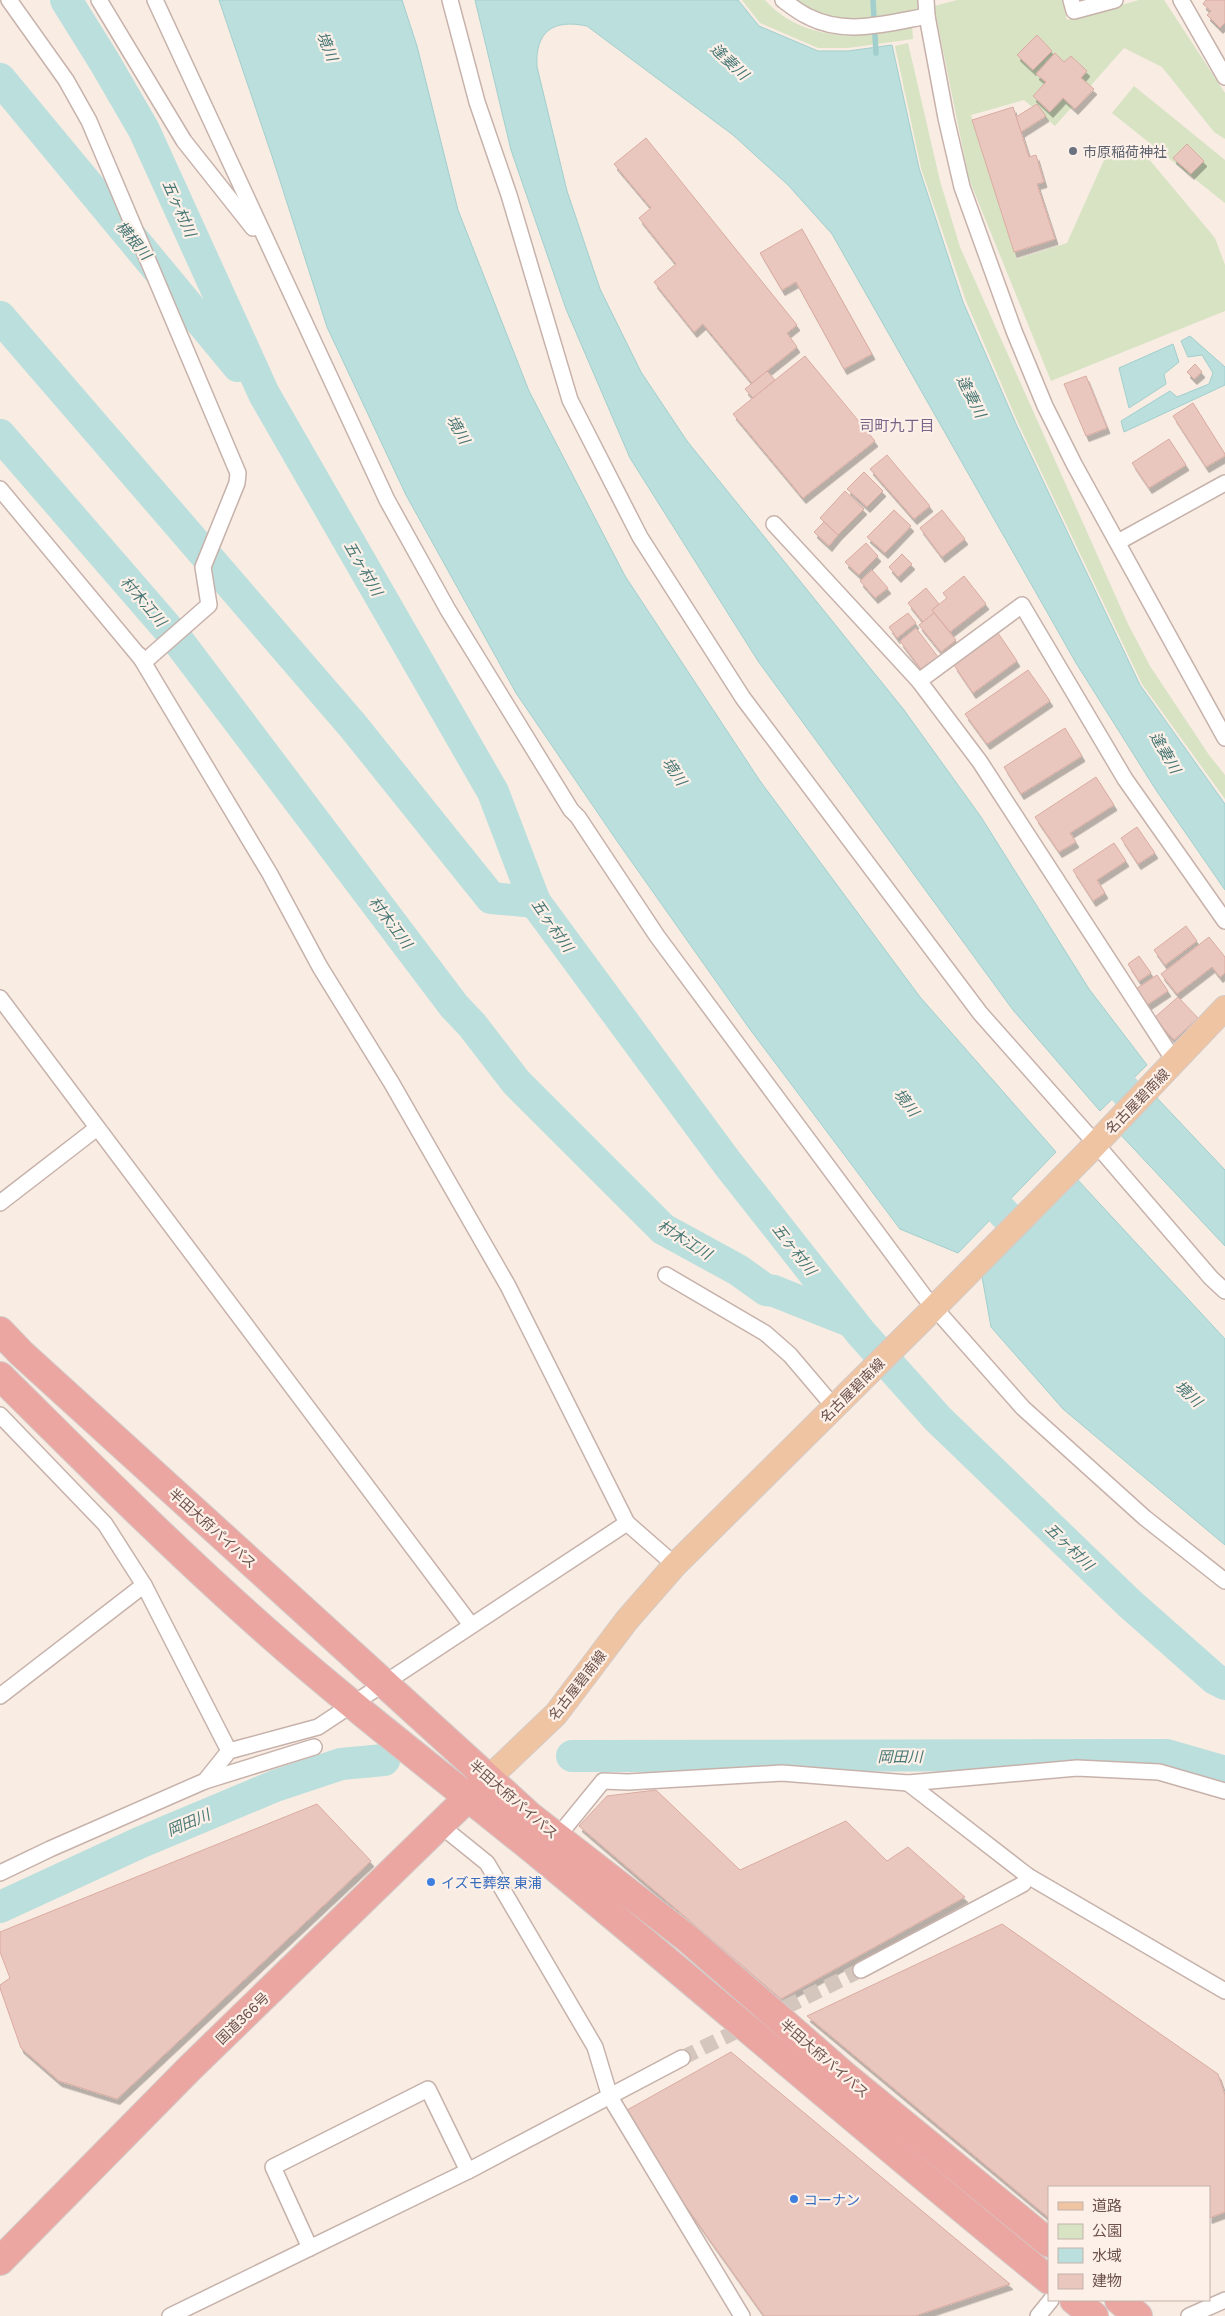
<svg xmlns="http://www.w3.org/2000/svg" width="1225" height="2316" font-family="'Golos Text','Noto Sans JP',sans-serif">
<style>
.green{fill:#d7e3c3}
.water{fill:#badfdd;stroke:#a2cfcd}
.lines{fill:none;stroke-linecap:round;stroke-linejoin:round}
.stream{stroke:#a2cfcd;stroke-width:5.5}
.river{stroke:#badfdd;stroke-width:32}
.building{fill:#eac7be;stroke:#daaba1;filter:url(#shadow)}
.street-tunnel{stroke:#d5c6bd;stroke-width:15;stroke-dasharray:15 8;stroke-linecap:butt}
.street-casing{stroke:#c7b2ab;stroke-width:18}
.primary-casing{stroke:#d3cbc9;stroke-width:26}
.highway-casing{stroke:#d3cbc9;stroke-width:30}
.street{stroke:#fff;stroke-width:15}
.primary{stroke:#efc4a3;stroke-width:24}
.highway{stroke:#eba6a1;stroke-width:28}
.worship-dot{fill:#6b7280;stroke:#fcf0e8;stroke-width:2}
.shop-dot{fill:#3f7fe0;stroke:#fcf0e8;stroke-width:2}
.labels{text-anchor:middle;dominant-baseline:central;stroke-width:4.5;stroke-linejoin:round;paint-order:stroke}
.worship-label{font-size:14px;fill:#5b616d;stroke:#fcf0e8;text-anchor:start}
.street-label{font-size:14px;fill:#6d524c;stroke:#fcf0e8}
.shop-label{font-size:14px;fill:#366cbe;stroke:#fcf0e8;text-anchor:start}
.water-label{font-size:15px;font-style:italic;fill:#477775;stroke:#fcf0e8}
.neighbourhood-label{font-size:15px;fill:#766589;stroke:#fcf0e8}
</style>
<defs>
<filter id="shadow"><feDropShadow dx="3" dy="5.5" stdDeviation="0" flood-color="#0004"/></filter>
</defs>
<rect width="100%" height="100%" fill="#f8ece3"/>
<g class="green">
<path d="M742 0H765C784 22 814 34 844 35 864 35 891 27 912 24L913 39 848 48H818L760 23Z"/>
<path d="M786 0H926L927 16 845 26Z"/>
<path d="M957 0H1062L1067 20 1139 0H1164L1225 93V139L1214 132 1162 67 1124 48 1055 126 1024 100 971 115 1017 259 1067 243 1109 149 1143 152 1215 238 1225 265V311L1051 381 969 179 934 6Z"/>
<path d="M908 43 940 181 960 247 1128 624 1150 666 1209 755 1225 775V799L1142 684 1018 423 966 301 921 168 895 46Z"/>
<path d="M1134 86 1225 160V203L1112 113Z"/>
</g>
<g class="water">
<path d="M219 0H402L417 46 458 210 529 391 625 576 760 781 920 997 1056 1152 958 1253 900 1229 749 1028 617 841 516 693 406 495 327 327 272 156Z"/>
<path d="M475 0H738L759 26 818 51H848L892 45 919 168 963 302 1016 424 1140 685 1225 804V890L1156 790 1076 663 832 234 788 185 733 135 587 26C553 19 535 31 537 67L567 191 600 289 641 372 687 441 904 710 981 817 1089 989 1147 1065 1100 1111 1013 1010 758 661 630 458 566 309 511 150Z"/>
<path d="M1190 336 1225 367V385L1124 432 1121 421 1170 391 1177 397 1209 384 1213 373 1202 355 1188 357 1181 341Z"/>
<path d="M1173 344 1179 362 1164 374 1166 384 1129 408 1119 368Z"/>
<path d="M1156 1097 1225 1170V1246L1119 1133Z"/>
<path d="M1075 1177 1225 1339V1545L1063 1409 991 1327 981 1271Z"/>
</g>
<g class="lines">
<path class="stream" d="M873 0 876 53"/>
<g class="river">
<path d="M66 0 104 61 144 130 264 394 493 792 535 902 728 1164 861 1333 938 1419 1129 1603 1215 1679 1225 1684"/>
<path d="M0 79 238 366"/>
<path d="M0 317 353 726 491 898 535 902"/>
<path d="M0 435 176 638 454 1006 472 1025 516 1082 663 1229 738 1270 766 1290 774 1291 852 1322"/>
<path d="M1094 1053 1155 1127"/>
<path d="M970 1177 1037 1249"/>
<path d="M572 1756 1167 1755 1225 1772"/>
<path d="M0 1907 139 1843 275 1786 341 1764 384 1760"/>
</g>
</g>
<g class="building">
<path d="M1206 0H1225V23L1220 28 1207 15 1211 11 1203 4Z"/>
<path d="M1037 35 1052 51 1033 70 1017 55Z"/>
<path d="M1055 53 1064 62 1071 56 1087 71 1081 78 1094 89 1075 109 1063 98 1050 112 1033 96 1046 82 1036 74Z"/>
<path d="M1037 104 1046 116 1021 132 1016 117Z"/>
<path d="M1013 107 1029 157 1036 155 1044 182 1037 184 1055 239 1014 252 972 120Z"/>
<path d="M646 138 797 325 787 333 797 347 752 383 703 324 694 332 654 282 676 264 639 218 651 208 614 164Z"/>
<path d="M1187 144 1204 161 1191 174 1173 158Z"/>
<path d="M802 229 872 354 844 369 796 282 782 290 760 253Z"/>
<path d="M805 356 875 441 803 498 733 414Z"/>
<path d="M1195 364 1202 372 1194 379 1187 372Z"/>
<path d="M767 371 775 380 753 398 745 389Z"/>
<path d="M1086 376 1107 428 1086 436 1064 384Z"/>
<path d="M1193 403 1225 454V456L1206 467 1173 416Z"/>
<path d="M1169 439 1186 465 1149 488 1132 463Z"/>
<path d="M887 455 930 506 914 519 870 469Z"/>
<path d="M864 472 883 491 867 507 847 489Z"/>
<path d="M845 491 864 509 838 535 820 518Z"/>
<path d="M894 510 911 526 885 553 867 537Z"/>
<path d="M942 510 965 539 942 557 920 528Z"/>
<path d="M824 522 838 535 829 546 814 532Z"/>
<path d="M866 543 878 556 859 575 845 562Z"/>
<path d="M902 554 912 564 898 577 889 567Z"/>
<path d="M872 570 888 588 875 598 860 581Z"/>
<path d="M964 576 986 604 950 632 932 610 947 598 943 593Z"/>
<path d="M926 588 939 604 932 610 934 613 923 622 908 603Z"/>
<path d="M908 613 916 623 897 638 889 627Z"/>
<path d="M934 613 956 640 941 652 919 625Z"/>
<path d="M916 628 938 657 921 669 900 641Z"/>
<path d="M998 633 1017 661 973 693 954 665Z"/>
<path d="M1028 670 1050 701 987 744 965 714Z"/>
<path d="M1065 728 1082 756 1021 794 1004 767Z"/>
<path d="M1096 777 1114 805 1070 833 1076 842 1059 852 1035 817Z"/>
<path d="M1137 827 1155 853 1138 864 1121 838Z"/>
<path d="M1114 843 1126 861 1097 880 1105 893 1093 901 1073 870Z"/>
<path d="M1186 926 1197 941 1165 965 1154 950Z"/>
<path d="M1209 937 1225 957V973L1220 977 1212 967 1177 994 1161 974Z"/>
<path d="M1139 956 1151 973 1139 981 1128 964Z"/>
<path d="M1157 975 1168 991 1147 1005 1136 989Z"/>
<path d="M1178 997 1198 1018 1174 1040 1154 1018Z"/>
<path d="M656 1790 740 1870 846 1821 887 1861 908 1847 965 1897 781 1999 579 1826 607 1796Z"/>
<path d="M317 1804 371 1861 117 2099 59 2081 21 2048 0 1988V1985L10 1978 0 1952V1932Z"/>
<path d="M1002 1924 1218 2074 1225 2095V2212L1209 2218V2187H1049V2218L807 2016Z"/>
<path d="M731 2052 1010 2284 915 2316H764L620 2114Z"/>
</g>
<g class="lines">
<path class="street-tunnel" d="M682 2058 861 1970"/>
<g class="street-casing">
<g id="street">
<path d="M99 0 184 141 253 228"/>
<path d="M155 0 387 500 448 610 571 810 578 817 657 936 924 1296 1023 1408 1145 1518 1225 1581"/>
<path d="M450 0 477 102 509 195 570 400 640 537 743 698 980 1013 1096 1144 1211 1278 1225 1291"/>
<path d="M783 0C791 6 800 13 809 17 846 36 889 23 927 16"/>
<path d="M926 0 927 16 946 118 962 187 1014 331 1045 406 1074 464 1225 738"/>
<path d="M1071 0 1074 11 1115 0"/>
<path d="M1181 0 1225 77"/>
<path d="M0 489 144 662 209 605 203 567 237 483 238 473 89 121 66 80 9 0"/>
<path d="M774 524 919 681 980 762 1175 1062"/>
<path d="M1118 542 1225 483"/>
<path d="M139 655 270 874 320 967 391 1082 508 1286 627 1523 675 1565"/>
<path d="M919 681 1022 605 1125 779 1225 921"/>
<path d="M0 998 471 1625"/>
<path d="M0 1203 97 1128"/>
<path d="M666 1275 765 1333 790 1355 835 1408"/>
<path d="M0 1415 105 1524 144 1585 0 1696"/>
<path d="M144 1585 229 1751"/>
<path d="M205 1781 314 1747"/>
<path d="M908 1783 1028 1876 1225 1991"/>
<path d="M440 1825 487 1863 595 2047 610 2097 742 2316"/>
<path d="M554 1841 603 1781 628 1782 782 1773 908 1783 1077 1768 1159 1772 1225 1791"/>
<path d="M0 1873 50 1849 205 1781 229 1751 318 1727 627 1523"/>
<path d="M861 1970 1023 1884 1028 1876"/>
<path d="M310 2248 273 2167 428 2089 468 2171"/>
<path d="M170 2316 468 2171 682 2058"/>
<path d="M1038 2316 1051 2300"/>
<path d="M1189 2316 1225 2300"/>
</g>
</g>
<g class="primary-casing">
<path id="primary" d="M489 1778 556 1714 627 1620 675 1565 926 1316 1090 1150 1225 1008"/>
</g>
<g class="highway-casing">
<g id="highway">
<path d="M0 1331 21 1353 530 1816 687 1938 844 2075 1049 2243"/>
<path d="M0 1376C87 1462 174 1550 266 1631 355 1710 449 1781 541 1856 711 1996 878 2141 1049 2280"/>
<path d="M0 2261 189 2069 480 1786"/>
<path d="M1074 2300 1094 2316"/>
<path d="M1119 2300 1138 2316"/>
</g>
</g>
<use href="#street" class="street"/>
<use href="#primary" class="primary"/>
<use href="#highway" class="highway"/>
</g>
<circle class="worship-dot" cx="1073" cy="151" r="5"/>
<g class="shop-dot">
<circle cx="431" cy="1882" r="5"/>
<circle cx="794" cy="2199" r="5"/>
</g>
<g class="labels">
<g class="worship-label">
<text x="1083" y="151">市原稲荷神社</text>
</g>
<g class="street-label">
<text transform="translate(1137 1101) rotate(-46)">名古屋碧南線</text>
<text transform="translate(852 1390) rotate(-45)">名古屋碧南線</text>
<text transform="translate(213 1528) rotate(42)">半田大府パイパス</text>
<text transform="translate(577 1685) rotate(-52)">名古屋碧南線</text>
<text transform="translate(514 1799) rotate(41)">半田大府パイパス</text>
<text transform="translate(242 2018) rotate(-44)">国道366号</text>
<text transform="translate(825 2058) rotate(41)">半田大府パイパス</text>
</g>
<g class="shop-label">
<text x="441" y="1882">イズモ葬祭 東浦</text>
<text x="804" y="2199">コーナン</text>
</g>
<g class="water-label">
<text transform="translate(328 46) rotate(68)">境川</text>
<text transform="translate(730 61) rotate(43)">逢妻川</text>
<text transform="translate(180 208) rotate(66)">五ヶ村川</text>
<text transform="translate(134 240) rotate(50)">横根川</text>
<text transform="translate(972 396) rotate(63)">逢妻川</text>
<text transform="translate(459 429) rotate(60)">境川</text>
<text transform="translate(364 568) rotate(60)">五ヶ村川</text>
<text transform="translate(144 601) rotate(49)">村木江川</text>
<text transform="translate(1166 752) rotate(60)">逢妻川</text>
<text transform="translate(675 771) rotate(56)">境川</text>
<text transform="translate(391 922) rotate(53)">村木江川</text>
<text transform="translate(553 925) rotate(55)">五ヶ村川</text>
<text transform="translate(907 1102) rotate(52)">境川</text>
<text transform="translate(685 1239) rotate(32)">村木江川</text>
<text transform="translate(795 1249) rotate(52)">五ヶ村川</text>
<text transform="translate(1189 1393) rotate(43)">境川</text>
<text transform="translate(1070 1546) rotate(44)">五ヶ村川</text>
<text x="900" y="1756">岡田川</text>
<text transform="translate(188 1822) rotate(-23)">岡田川</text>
</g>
<g class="neighbourhood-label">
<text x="897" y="425">司町九丁目</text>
</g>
</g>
<rect x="1048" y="2186" width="162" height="115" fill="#fcf0e8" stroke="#c3b1aa"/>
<rect x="1058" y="2202" width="25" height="8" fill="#efc4a3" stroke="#c3b1aa"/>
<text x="1092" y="2211" font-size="15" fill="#6d524c">道路</text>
<rect x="1058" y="2224" width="25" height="15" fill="#d7e3c3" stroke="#c3b1aa"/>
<text x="1092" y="2236" font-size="15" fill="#6d524c">公園</text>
<rect x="1058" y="2248" width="25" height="15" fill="#badfdd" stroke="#c3b1aa"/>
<text x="1092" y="2261" font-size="15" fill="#6d524c">水域</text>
<rect x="1058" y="2274" width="25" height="15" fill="#eac7be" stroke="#c3b1aa"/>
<text x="1092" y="2286" font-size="15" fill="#6d524c">建物</text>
</svg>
